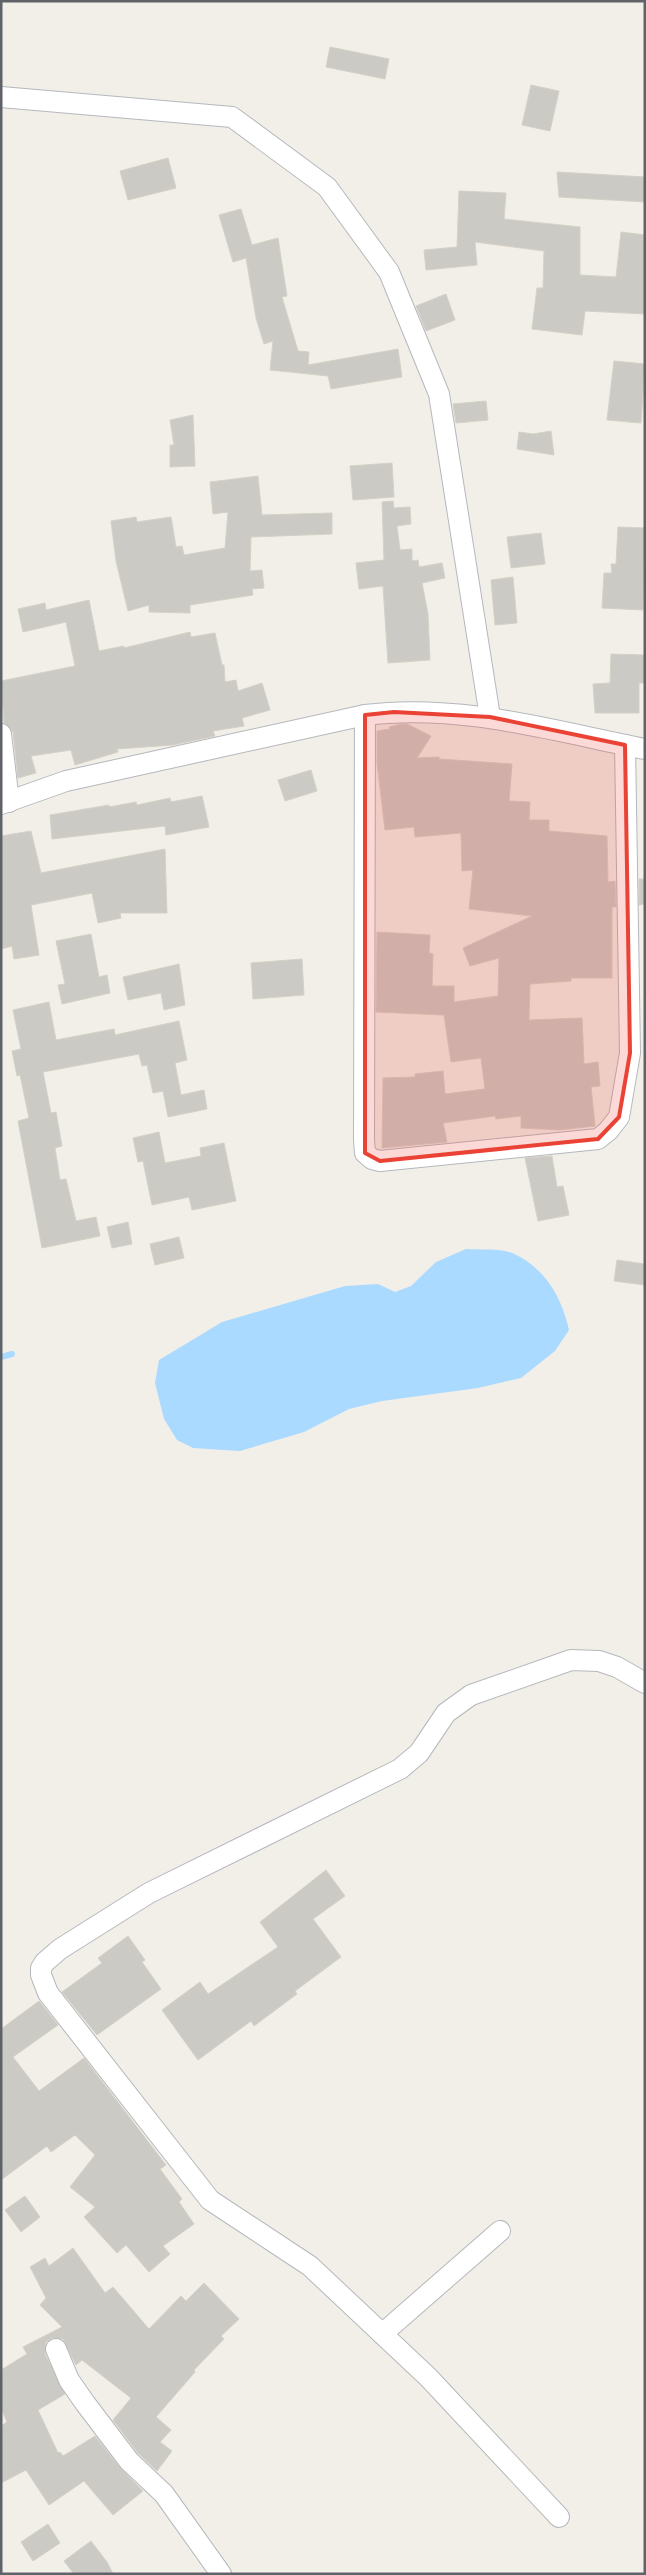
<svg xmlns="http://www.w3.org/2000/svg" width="646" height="2575" font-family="Rubik,sans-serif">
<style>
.water{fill:#aadaff}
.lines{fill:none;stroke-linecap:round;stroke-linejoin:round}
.stream{stroke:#aadaff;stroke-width:6}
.building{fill:#cccac5;stroke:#d6d1c6}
.street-casing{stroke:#b5b8bc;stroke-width:22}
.street{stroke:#fff;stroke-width:20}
.marked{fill:#ea4335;fill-opacity:0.2;stroke:#ea4335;stroke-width:4;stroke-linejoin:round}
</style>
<rect width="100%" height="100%" fill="#f1efe8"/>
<path class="water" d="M466 1249C480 1250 500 1248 512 1253 545 1267 562 1298 569 1330L555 1351 521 1378 478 1388 382 1401 349 1409 304 1432 240 1451 193 1448 177 1440 164 1419 155 1383 159 1360 222 1322 345 1286 378 1284 395 1292 411 1286 436 1262Z"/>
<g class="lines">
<path class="stream" d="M1 1357 12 1354"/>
</g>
<g class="building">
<path d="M330 47 389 59 385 79 326 67Z"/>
<path d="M531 85 559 91 550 131 522 125Z"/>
<path d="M168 158 176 188 128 200 120 171Z"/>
<path d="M557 172 645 177V202L559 197Z"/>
<path d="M459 191 506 193 504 219 580 227V275L616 277 621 232 645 235V314L585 311 582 335 532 329 537 288H543L544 251 475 242 477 265 426 270 424 250 457 247Z"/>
<path d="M241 209 252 245 278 238 287 296 282 297 298 351 309 352 308 365 398 349 402 377 331 389 328 376 270 370 273 341 264 344 256 318 246 258 233 262 219 215Z"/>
<path d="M446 294 455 320 426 331 416 306Z"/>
<path d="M614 361 645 364 641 423 607 420Z"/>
<path d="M486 401 488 420 456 423 453 404Z"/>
<path d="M193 415 195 466 170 467V445H174L170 420Z"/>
<path d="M551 431 554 455 517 449 519 432 533 434Z"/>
<path d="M392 463 394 497 353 500 350 466Z"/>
<path d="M258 476 262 515 332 513V534L251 537 250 571 262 570 264 588 252 589 253 595 190 605V613L149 612V605L128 611 116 561 111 521 136 517 137 522 171 517 176 547 182 546 184 555 225 548 228 512 213 514 210 482Z"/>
<path d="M393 501 394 508 410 507 411 524 397 526 400 550 412 549V561L418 560 419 567 442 563 445 578 422 583 428 614 430 660 388 663 383 586 359 589 356 563 384 560 382 502Z"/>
<path d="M618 527 645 528 643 610 602 608 604 573H612L611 564H616Z"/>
<path d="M541 533 545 564 511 568 507 537Z"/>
<path d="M513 577 517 623 495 625 491 580Z"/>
<path d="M89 600 99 651 124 646V648L190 632 191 637 215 633 222 665H224L225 682 236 680 238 691 262 683 270 710 242 718 244 726 213 731 215 736 173 745 117 749 118 752 75 765 71 750 31 756 36 773 18 778 13 732 10 727 4 723 1 681 75 666 66 622 23 632 18 609 45 603 46 610Z"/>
<path d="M611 654 645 655V683H639V713H595L593 684 610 683Z"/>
<path d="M401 724H407L431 736 417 758 439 757V759L512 764 509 801 530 802 529 820H549V831L607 836 608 882 615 881 616 907H612V978H571V981L530 984 529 1020 582 1018 584 1064 598 1062 600 1086 591 1087 595 1126 559 1130 521 1128V1116L496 1119 495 1116 443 1123 447 1142 382 1148 383 1078 415 1077V1074L443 1071 445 1094 485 1089 481 1058 451 1062 444 1015 376 1012 377 932 430 935 429 953 433 954 432 986H454V1002L498 996 499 958 470 966 463 948 532 916 469 909 473 870 462 871 461 833 415 837 414 827 385 830 377 763V731L390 729 389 727Z"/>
<path d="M311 770 317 791 285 801 278 780Z"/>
<path d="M202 796 209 827 166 835 165 826 52 839 50 815 109 805V807L136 802 137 805 170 798 171 802Z"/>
<path d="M31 831 41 873 165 849 167 913H120L121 918 98 923 92 893 31 905 39 955 14 959 12 946 1 949V836Z"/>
<path d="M639 879H645V904L639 905Z"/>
<path d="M91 934 99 977 107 975 110 993 62 1004 58 985 65 984 56 941Z"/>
<path d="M302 959 304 995 253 999 251 963Z"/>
<path d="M179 964 185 1005 164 1010 161 993 128 1000 123 977Z"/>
<path d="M49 1002 56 1040 114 1029 115 1035 179 1021 187 1060 175 1063 181 1095 204 1090 207 1109 168 1117 163 1091 153 1093 147 1065 142 1066 139 1054 43 1072 51 1113 56 1112 62 1146 55 1148 60 1180 66 1179 76 1221 96 1217 100 1236 42 1248 18 1121 29 1118 20 1075 17 1076 12 1051 21 1049 13 1010Z"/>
<path d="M159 1132 165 1163 201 1156 200 1148 224 1143 236 1201 192 1210 189 1197 152 1205 143 1161 138 1162 133 1138Z"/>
<path d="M552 1156 557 1187 563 1186 569 1215 538 1221 525 1158Z"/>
<path d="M128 1222 132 1244 112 1248 107 1227Z"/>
<path d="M179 1237 184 1258 155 1265 150 1244Z"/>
<path d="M617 1260 645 1264V1285L614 1281Z"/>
<path d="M326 1870 345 1896 313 1919 341 1957 295 1991 297 1994 254 2026 251 2021 198 2060 162 2010 200 1982 208 1994 278 1947 260 1922Z"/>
<path d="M128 1936 145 1960 142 1962 161 1989 97 2035 62 1992 102 1963 98 1958Z"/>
<path d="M39 2001 58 2025 13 2057 39 2091 84 2058 166 2165 160 2169 182 2199 179 2202 194 2224 163 2246 170 2254 149 2272 126 2245 117 2253 84 2217 95 2207 70 2187 95 2155 75 2135 51 2152 47 2146 1 2180V2029Z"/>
<path d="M25 2196 40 2217 21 2232 5 2210Z"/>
<path d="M73 2248 105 2293 113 2287 149 2329 181 2296 186 2301 204 2283 239 2319 221 2336 224 2339 194 2370 195 2372 156 2417 171 2430 160 2442 172 2451 157 2471 138 2453 113 2420 131 2398 82 2360 76 2365 63 2339 52 2338 46 2342 45 2354 65 2394 38 2410 58 2453 60 2452 63 2456 95 2436 120 2468 143 2491 113 2515 84 2481 49 2505 26 2470 1 2483V2426L7 2422 1 2408V2370L27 2354 23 2347 62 2327 40 2305 46 2298 30 2267 45 2258 49 2266Z"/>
<path d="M48 2524 60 2543 33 2561 21 2542Z"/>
<path d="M91 2541 107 2562 113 2574H74L64 2561Z"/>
</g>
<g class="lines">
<g class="street-casing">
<g id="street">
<path d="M1 97 232 117 327 187 389 272 439 394 490 717"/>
<path d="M365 715 364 1140 365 1153 372 1159 380 1161 598 1139 608 1131 619 1117 630 1053 625 745"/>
<path d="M1 734 9 802"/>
<path d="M1 804 66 781 365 715C460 703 553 731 645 749"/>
<path d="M382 2334 500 2231"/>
<path d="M56 2349 69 2380 85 2403 129 2461 164 2494 221 2574"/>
<path d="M559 2517 428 2377 310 2266 210 2200 48 1993 41 1975V1968L45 1962 60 1949 149 1893 400 1769 419 1753 446 1713 471 1695 571 1660 599 1661 617 1667 645 1683"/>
</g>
</g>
<use href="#street" class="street"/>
</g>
<path class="marked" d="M394 712 490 717 625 745 630 1053 619 1117 598 1139 380 1161 365 1153V715Z"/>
<rect width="646" height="2575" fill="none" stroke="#5f6368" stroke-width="5"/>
</svg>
